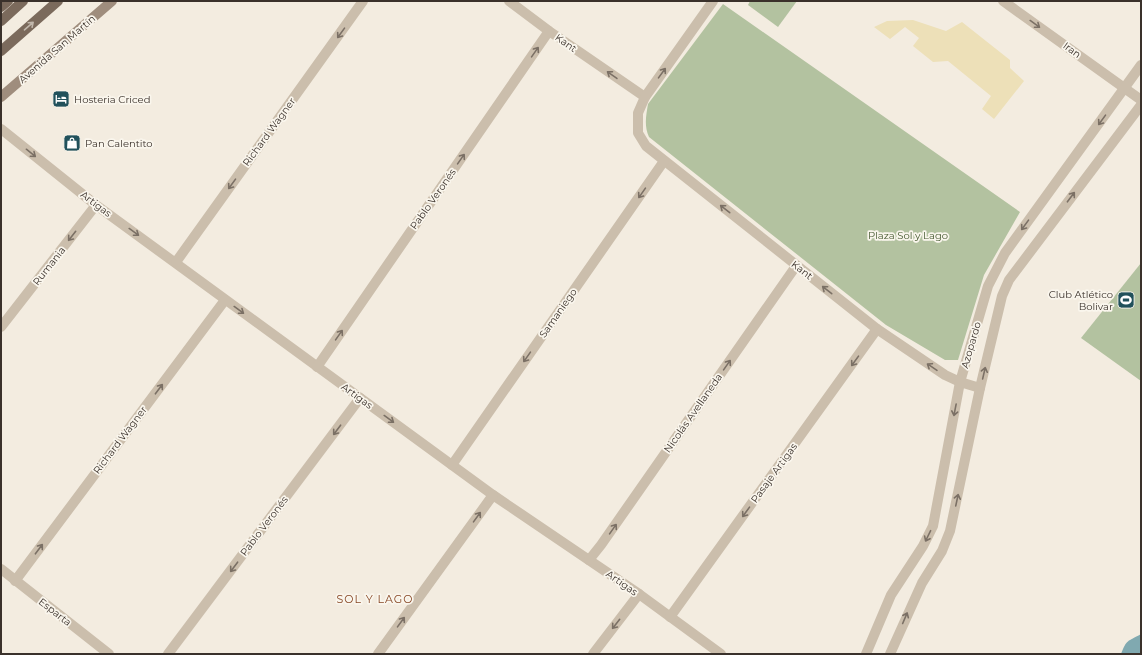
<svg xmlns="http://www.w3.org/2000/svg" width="1142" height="655" font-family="Montserrat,sans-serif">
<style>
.green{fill:#b3c2a0}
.sand{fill:#ede0b8}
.water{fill:#80a9b0}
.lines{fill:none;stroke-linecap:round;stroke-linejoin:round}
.minor{stroke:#cbbeac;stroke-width:10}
.secondary{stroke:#9f8d7d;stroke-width:10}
.primary{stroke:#7b6a5c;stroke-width:10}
.oneway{stroke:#7b7065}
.oneway2{stroke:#c1b7ac}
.labels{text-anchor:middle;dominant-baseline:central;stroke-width:3.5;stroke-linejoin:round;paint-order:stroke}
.street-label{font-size:10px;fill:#3a312b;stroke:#faf6ed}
.poi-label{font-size:10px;fill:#3a312b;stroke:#faf6ed;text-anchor:start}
.park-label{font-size:10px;fill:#44582f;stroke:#faf6ed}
.neighbourhood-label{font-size:11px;letter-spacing:1px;fill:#874725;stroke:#faf6ed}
</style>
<rect width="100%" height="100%" fill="#f3ece0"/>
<g class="green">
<path d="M750 1H797L778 27 748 5Z"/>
<path d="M723 4 1020 212 984 275 958 360H945L886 325 649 137C644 126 646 116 648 104Z"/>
<path d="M1141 263V381L1081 338Z"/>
</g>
<path class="sand" d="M913 20 946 31 962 22 1010 60V68L1024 81 994 119 982 109 991 96 948 61 933 62 913 46 919 38 905 27 890 39 874 27 887 21Z"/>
<path class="water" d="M1141 634V654H1121C1127 639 1127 642 1141 634Z"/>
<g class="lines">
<g class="minor">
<path d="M509 1 549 31 645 97"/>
<path d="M713 1 645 97 638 113V133L646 146 877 329 945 375 960 382 980 388"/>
<path d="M1003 1 1141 100"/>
<path d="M1 129 96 205 493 495 639 594 721 654"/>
<path d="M176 262 363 1"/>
<path d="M1 327 96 205"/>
<path d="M317 367 549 31"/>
<path d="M452 465 664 161"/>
<path d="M589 560 601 545 796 266"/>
<path d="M1 569 109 654"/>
<path d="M15 581 225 300"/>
<path d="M670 617 877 329"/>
<path d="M168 654 360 398"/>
<path d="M378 654 493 495"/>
<path d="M593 654 639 594"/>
<path d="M866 654 891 595 923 546 933 526 960 382 988 286 1005 253 1141 65"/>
<path d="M890 654 922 583 942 551 950 531 980 388 1002 296 1009 280 1141 105"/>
</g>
<path class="secondary" d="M1 97 112 1"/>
<g class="primary">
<path d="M1 7 8 1"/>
<path d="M1 21 23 1"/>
<path d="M1 51 58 1"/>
</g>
</g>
<defs><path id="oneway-shaft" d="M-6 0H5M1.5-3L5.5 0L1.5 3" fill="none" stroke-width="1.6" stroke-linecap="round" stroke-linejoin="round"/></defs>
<g class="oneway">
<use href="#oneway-shaft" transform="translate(1035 24) rotate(36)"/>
<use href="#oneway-shaft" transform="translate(341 33) rotate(126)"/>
<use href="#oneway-shaft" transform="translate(535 52) rotate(-55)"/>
<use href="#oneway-shaft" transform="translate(662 73) rotate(-54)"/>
<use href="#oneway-shaft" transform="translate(612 75) rotate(-145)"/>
<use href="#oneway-shaft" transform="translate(1102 120) rotate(126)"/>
<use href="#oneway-shaft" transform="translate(31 153) rotate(39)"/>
<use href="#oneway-shaft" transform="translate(461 159) rotate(-55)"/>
<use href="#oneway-shaft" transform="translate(232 184) rotate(126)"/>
<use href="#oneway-shaft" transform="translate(642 193) rotate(125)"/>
<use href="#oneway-shaft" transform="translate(1071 197) rotate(-53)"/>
<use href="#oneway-shaft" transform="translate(725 209) rotate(-142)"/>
<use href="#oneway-shaft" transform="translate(1025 225) rotate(126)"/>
<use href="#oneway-shaft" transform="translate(134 232) rotate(36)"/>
<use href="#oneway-shaft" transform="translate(72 236) rotate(128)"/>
<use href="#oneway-shaft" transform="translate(827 290) rotate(-142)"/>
<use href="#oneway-shaft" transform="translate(239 310) rotate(36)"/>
<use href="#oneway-shaft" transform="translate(339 335) rotate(-55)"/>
<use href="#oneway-shaft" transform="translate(527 357) rotate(125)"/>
<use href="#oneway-shaft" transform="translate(855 361) rotate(126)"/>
<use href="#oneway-shaft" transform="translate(727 365) rotate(-55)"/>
<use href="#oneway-shaft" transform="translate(932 367) rotate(-146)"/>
<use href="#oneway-shaft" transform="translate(984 373) rotate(-77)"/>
<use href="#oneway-shaft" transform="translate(159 389) rotate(-53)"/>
<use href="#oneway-shaft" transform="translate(955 410) rotate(101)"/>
<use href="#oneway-shaft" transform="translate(389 419) rotate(36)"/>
<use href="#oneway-shaft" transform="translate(337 430) rotate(127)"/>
<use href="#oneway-shaft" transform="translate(957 500) rotate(-78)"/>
<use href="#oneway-shaft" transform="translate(746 512) rotate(126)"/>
<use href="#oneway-shaft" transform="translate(477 517) rotate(-54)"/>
<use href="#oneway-shaft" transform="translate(613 529) rotate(-55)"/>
<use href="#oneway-shaft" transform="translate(928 536) rotate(116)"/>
<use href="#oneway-shaft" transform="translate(39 549) rotate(-53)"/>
<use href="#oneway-shaft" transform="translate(234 567) rotate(127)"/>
<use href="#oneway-shaft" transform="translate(905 618) rotate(-67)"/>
<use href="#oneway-shaft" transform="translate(401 622) rotate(-54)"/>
<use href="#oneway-shaft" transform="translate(616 624) rotate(128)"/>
</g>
<use class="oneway2" href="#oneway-shaft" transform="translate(29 26) rotate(-41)"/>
<defs>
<g id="hotel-square" transform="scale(0.9)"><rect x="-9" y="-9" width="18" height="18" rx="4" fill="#21515b" stroke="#faf6ed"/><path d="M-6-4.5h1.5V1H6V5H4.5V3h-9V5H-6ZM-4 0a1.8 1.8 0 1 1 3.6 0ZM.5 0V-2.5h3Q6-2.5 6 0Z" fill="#fff"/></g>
<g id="shop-square" transform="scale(0.9)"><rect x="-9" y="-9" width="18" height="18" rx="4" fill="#21515b" stroke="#faf6ed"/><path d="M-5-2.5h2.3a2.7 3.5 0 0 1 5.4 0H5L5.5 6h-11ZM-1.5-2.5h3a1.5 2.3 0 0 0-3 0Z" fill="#fff"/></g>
<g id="stadium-square" transform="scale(0.9)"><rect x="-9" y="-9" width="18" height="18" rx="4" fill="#21515b" stroke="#faf6ed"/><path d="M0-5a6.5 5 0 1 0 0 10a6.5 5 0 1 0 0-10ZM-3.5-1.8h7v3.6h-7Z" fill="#fff"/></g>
</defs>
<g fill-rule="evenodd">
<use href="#hotel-square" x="61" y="99"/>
<use href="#shop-square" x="72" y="143"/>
<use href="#stadium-square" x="1126" y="300"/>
</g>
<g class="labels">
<g class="street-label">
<text transform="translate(566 43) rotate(35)">Kant</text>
<text transform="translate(57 49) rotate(-41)">Avenida San Martín</text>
<text transform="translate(1072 50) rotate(36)">Iran</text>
<text transform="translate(269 132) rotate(-54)">Richard Wagner</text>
<text transform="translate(433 199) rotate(-55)">Pablo Veronés</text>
<text transform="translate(96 204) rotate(37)">Artigas</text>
<text transform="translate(49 266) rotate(-52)">Rumania</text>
<text transform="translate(802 270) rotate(38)">Kant</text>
<text transform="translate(558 313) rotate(-55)">Samaniego</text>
<text transform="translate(971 345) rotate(-74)">Azopardo</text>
<text transform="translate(357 396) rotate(36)">Artigas</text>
<text transform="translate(693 413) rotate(-55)">Nicolás Avellaneda</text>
<text transform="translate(120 440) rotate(-53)">Richard Wagner</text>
<text transform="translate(774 473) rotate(-54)">Pasaje Artigas</text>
<text transform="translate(264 526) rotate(-53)">Pablo Veronés</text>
<text transform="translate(622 583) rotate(35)">Artigas</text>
<text transform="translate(55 612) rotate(38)">Esparta</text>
</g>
<g class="poi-label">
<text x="74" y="99">Hosteria Criced</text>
<text x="85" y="143">Pan Calentito</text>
<text x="1113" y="294" text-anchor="end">Club Atlético<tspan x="1113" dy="12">Bolivar</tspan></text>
</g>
<g class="park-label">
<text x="908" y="235">Plaza Sol y Lago</text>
</g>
<g class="neighbourhood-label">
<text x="375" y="599">SOL Y LAGO</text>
</g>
</g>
<rect width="1142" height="655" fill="none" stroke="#3a312b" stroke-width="4"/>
</svg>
